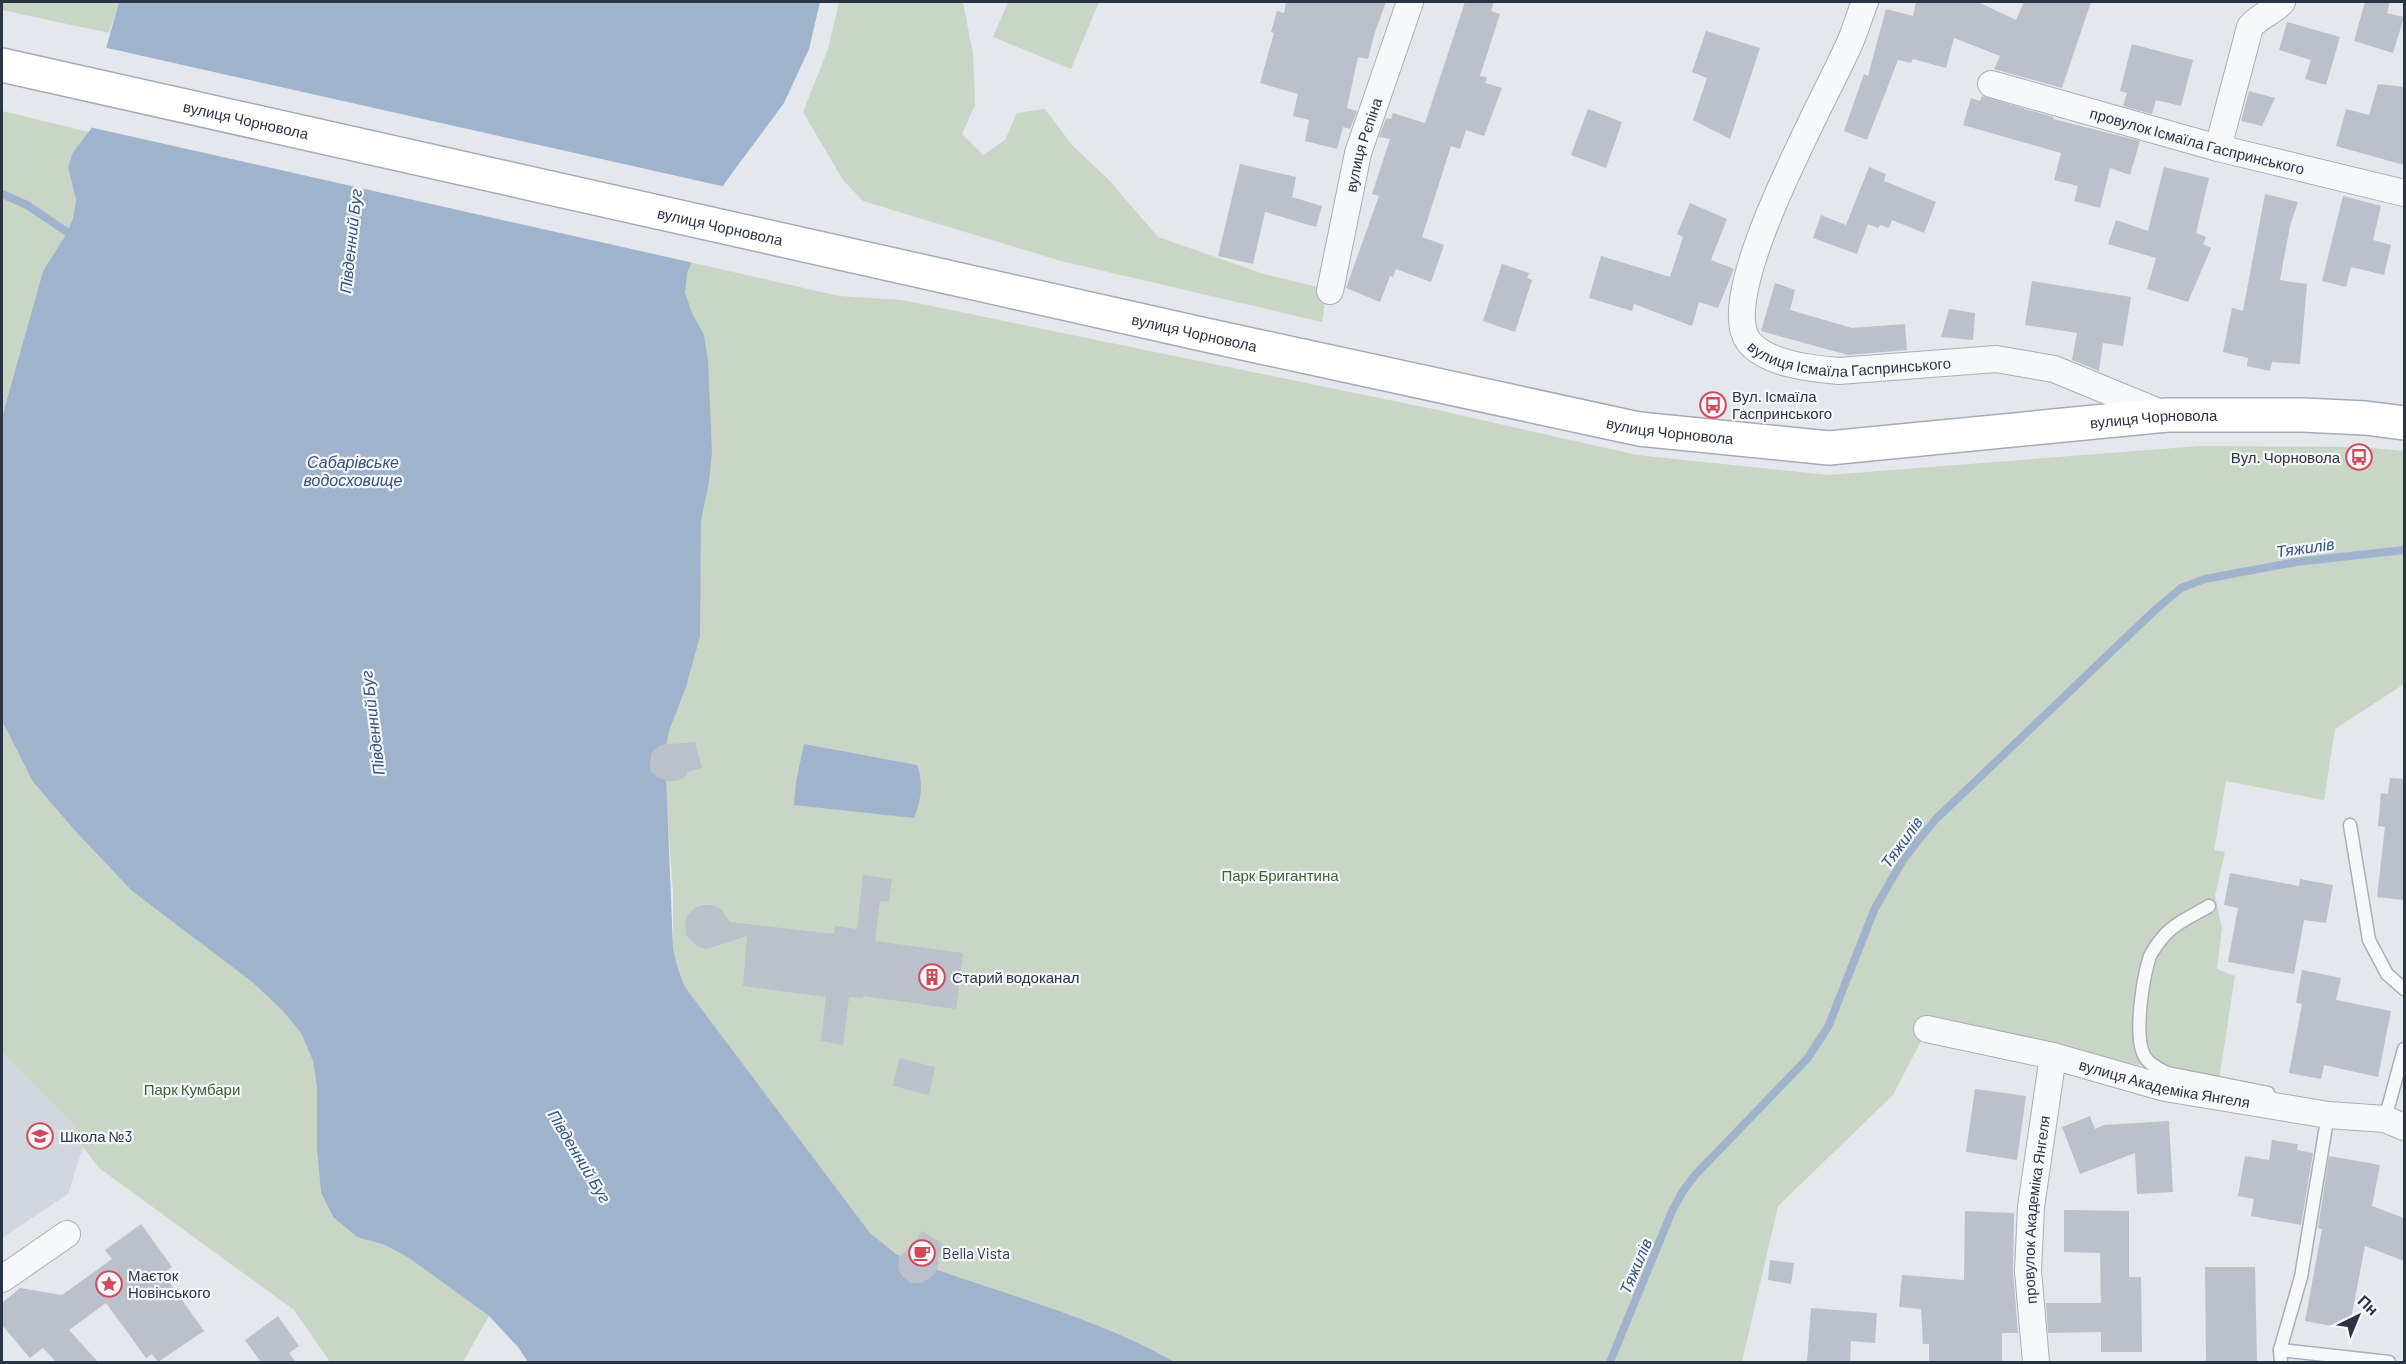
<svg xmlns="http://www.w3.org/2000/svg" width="2406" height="1364" font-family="Barlow,sans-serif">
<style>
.built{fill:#d2d6de}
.green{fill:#c9d6c5}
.water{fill:#9fb4cc}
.pier{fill:#e4e7ec}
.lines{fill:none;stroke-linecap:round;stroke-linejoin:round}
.stream{stroke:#9fb4cc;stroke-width:8}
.building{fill:#bbc0ca}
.lane-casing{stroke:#a9aeb7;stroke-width:15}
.street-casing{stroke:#a9aeb7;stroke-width:28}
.primary-casing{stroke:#a3abb8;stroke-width:36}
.lane{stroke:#f7f8fa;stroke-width:12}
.street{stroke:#f7f8fa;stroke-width:26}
.primary{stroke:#fff;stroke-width:33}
.labels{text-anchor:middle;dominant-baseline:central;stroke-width:4.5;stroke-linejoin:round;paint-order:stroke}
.street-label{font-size:15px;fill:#2b3445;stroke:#f4f6f9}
.poi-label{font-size:15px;fill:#2b3445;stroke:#f4f6f9;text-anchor:start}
.park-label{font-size:15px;fill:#3f6138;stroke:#f4f6f9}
.water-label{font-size:16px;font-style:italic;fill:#34527a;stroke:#f4f6f9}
</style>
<rect width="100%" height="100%" fill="#e4e7ec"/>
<path class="built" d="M2 1052 75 1126 83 1147 68 1194 2 1238Z"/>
<g class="green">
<path d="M2 2H119L109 33 2 10Z"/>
<path d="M839 2H963L973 54 975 105 962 134 983 155 1005 140 1017 113 1045 109 1072 145 1109 180 1158 237 1264 274 1327 289 1322 322 1061 261 863 201 843 180 803 112 828 49Z"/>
<path d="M1008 2H1099L1071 69 993 37Z"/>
<path d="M2 111 89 132 73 152 68 167 76 200 73 218 67 233 43 271 2 417Z"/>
<path d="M574 236 839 296 902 300 1438 410 1637 455 1828 475 2200 446 2363 447 2404 451V684L2335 729 2324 800 2226 781 2214 850 2225 852 2215 896 2222 928 2217 969 2235 976 2219 1079 1928 1028 1893 1095 1778 1206 1742 1362H1175C1090 1313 987 1291 896 1254L870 1233 685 987 678 969 673 948V894L665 782Z"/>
<path d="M2 721 33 782 77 833 132 891 252 982 282 1010 301 1033 313 1061 317 1088V1150L321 1193 333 1217 357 1237 385 1245 409 1258 489 1316 463 1362H330L294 1310 99 1168 83 1147 75 1126 2 1052Z"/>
</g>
<g class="water">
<path d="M119 2H820L809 49 784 103 724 184 687 273 685 293 692 313 704 335 708 361 712 452 709 482 701 521 700 636 686 687 669 731 665 751 673 948 678 969 685 987 870 1233 896 1254C987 1291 1090 1313 1175 1362H528L518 1347 489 1316 409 1258 385 1245 357 1237 333 1217 321 1193 317 1150V1088L313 1061 301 1033 282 1010 252 982 132 891 77 833 33 782 2 721V417L43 271 67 233 73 218 76 200 68 167 73 152 91 129 93 95Z"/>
<path d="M804 744 917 765C924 783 921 801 914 818L794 805 796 782Z"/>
</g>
<path class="pier" d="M103 47 726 187 694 263 89 127 91 95Z"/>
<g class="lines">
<g class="stream">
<path d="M2 194 27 205 76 238"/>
<path d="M1610 1362 1672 1211 1683 1191 1696 1174 1807 1059 1828 1027 1875 908 1903 860 1920 838 1937 818 2155 610 2181 588 2205 579 2296 562 2404 550"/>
</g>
</g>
<g class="building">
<path d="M1286 2H1386L1374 35 1368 59 1358 57 1347 108 1357 111 1350 129 1343 127 1337 149 1305 141 1309 120 1293 116 1298 94 1260 83 1274 33 1271 32 1277 11 1284 13Z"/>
<path d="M1465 2H1494L1491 11 1500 14 1480 76 1487 77 1485 83 1502 88 1484 136 1466 130 1460 149 1451 146 1422 237 1444 245 1431 282 1396 269 1393 277 1390 276 1380 302 1346 288 1379 196 1372 194 1390 139 1379 137 1386 118 1391 119 1393 113 1425 123Z"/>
<path d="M1916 2H1978L2016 20 2024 2H2091L2062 88 1994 69 2000 56 1954 38 1946 68 1913 59 1911 63 1898 60 1867 140 1844 131 1864 74 1868 76 1886 9 1913 16Z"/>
<path d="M2365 2H2390L2387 13 2404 17 2393 53 2354 41Z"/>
<path d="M2287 22 2340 37 2326 85 2305 79 2311 60 2279 50Z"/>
<path d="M1706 31 1760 48 1730 139 1693 120 1707 78 1692 72Z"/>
<path d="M2132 44 2193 60 2181 106 2156 100 2152 114 2123 106 2127 93 2120 91Z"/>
<path d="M2378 84 2404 87V165L2336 146 2346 109 2369 115Z"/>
<path d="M2249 91 2275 98 2262 126 2241 121Z"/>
<path d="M1982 96 2053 117V119L2140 141 2130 175 2110 168 2100 208 2074 201 2078 186 2054 180 2061 153 1963 125 1971 98 1980 101Z"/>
<path d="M1588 109 1622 122 1606 168 1571 155Z"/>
<path d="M1240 164 1296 177 1292 197 1322 206 1316 227 1265 212 1253 264 1218 256Z"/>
<path d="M1869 167 1886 174 1884 181 1936 202 1924 233 1892 220 1889 228 1880 225 1878 228 1868 224 1857 254 1813 238 1821 215 1846 225Z"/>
<path d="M2164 167 2209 178 2196 233 2206 237 2203 244 2211 248 2188 302 2147 289 2156 258 2108 244 2116 220 2148 231Z"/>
<path d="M2265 194 2298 202 2290 226 2280 280 2307 284 2300 364 2272 362 2270 371 2247 366 2248 358 2223 352 2232 308 2243 311Z"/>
<path d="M2343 196 2381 206 2373 240 2391 245 2384 275 2351 267 2346 287 2322 281Z"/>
<path d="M1690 203 1727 219 1711 260 1734 269 1718 308 1699 302 1692 326 1634 304 1632 311 1589 298 1601 256 1670 277 1683 237 1677 234Z"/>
<path d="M1502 264 1529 273 1527 278 1532 280 1515 332 1483 321Z"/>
<path d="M2032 281 2131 297 2123 346 2103 343 2099 371 2072 360 2077 333 2025 325Z"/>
<path d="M1775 283 1795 290 1790 310 1852 328 1905 324 1907 350 1848 355 1761 331Z"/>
<path d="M1949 309 1975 313 1973 340 1941 337Z"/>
<path d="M695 742 702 768 688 772 685 777 676 781H669L658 778 651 772 650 763 652 752 660 745Z"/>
<path d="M2390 778 2404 779V900L2377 897 2385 827 2378 826 2381 793 2388 794Z"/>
<path d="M2230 873 2299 886 2300 879 2333 885 2326 923 2304 920 2294 974 2228 962 2238 908 2224 905Z"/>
<path d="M863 875 892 879 889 902 880 901 875 941 963 953 956 1009 863 996V998L849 997 843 1045 821 1041 826 997 743 986 747 936 707 949 698 947 686 935 685 922 688 915 695 908 703 905H711L721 909 730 922 834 934 835 926 857 929Z"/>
<path d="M2302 970 2341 978 2336 1000 2391 1011 2378 1077 2324 1065 2321 1079 2289 1073 2302 1004 2296 1003Z"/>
<path d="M899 1058 935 1067 929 1095 893 1086Z"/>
<path d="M1975 1089 2026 1096 2017 1160 1966 1152Z"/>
<path d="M2090 1116 2095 1129 2104 1125 2169 1121 2173 1192 2137 1194 2135 1153 2080 1174 2062 1127Z"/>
<path d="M2272 1140 2298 1144 2297 1150 2313 1153 2301 1225 2251 1216 2254 1199 2238 1196 2245 1156 2269 1160Z"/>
<path d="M2329 1156 2380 1165 2372 1206 2404 1218V1261L2365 1246 2349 1329 2305 1321 2322 1229 2318 1228Z"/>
<path d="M2064 1210 2129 1211V1277H2141L2142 1352H2101V1332L2048 1333 2046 1303H2101L2100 1253 2064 1252Z"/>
<path d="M1965 1211 2014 1213 2013 1272 2018 1333H2002V1362H1929V1344H1923L1921 1309 1899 1307 1902 1275 1964 1280Z"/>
<path d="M141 1224 172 1267 163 1273 204 1331 158 1362 152 1354 146 1358 106 1303 69 1330 98 1362H56L43 1348 30 1358 2 1325V1303L20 1288 62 1295 112 1259 105 1250Z"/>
<path d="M922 1231 946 1246 938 1258 939 1264 935 1273 930 1278 921 1283H912L904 1278 898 1269 899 1257 913 1244Z"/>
<path d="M1770 1260 1794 1263 1791 1284 1768 1280Z"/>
<path d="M2205 1267H2255L2257 1362H2206Z"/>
<path d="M1811 1308 1877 1313 1875 1343 1851 1341 1850 1362H1807Z"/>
<path d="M278 1316 299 1346 289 1353 296 1362H261L245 1340Z"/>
</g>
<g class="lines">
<g class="lane-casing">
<g id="lane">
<path d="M2350 825 2369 940 2387 974 2404 989"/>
<path d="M2209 906C2194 915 2175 923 2163 937 2159 942 2153 950 2150 956 2143 977 2133 1038 2145 1057 2150 1065 2159 1069 2167 1073L2268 1093"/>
<path d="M2385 1119 2404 1049"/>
<path d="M2280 1350 2389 1362"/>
<path d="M2281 1362 2280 1350 2301 1277 2328 1114"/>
</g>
</g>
<g class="street-casing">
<g id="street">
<path id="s1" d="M1865 2C1860 14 1856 28 1851 40 1829 93 1712 296 1749 342 1767 364 1813 369 1839 371L1996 359 2054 369 2166 415"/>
<path id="s2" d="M1991 84 2218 148 2404 193"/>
<path d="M2218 148 2250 27C2259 16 2273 12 2282 2"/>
<path id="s3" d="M1330 291 1358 153 1410 2"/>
<path id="s4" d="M1927 1029 2053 1056 2165 1088 2328 1115 2385 1119 2404 1127"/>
<path d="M2 1279 67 1234"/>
<path id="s5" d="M2036 1362 2028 1271 2031 1207 2053 1056"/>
</g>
</g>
<g class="primary-casing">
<g id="primary">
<path id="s6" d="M2 65 1206 335 1639 429 1829 448 2167 415H2303L2365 418 2404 423"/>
</g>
</g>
<use href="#lane" class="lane"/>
<use href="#street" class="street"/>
<use href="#primary" class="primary"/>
</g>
<defs>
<g id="bus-ring" transform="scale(1.35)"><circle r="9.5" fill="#f4f6f9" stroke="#d1495b" stroke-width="1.5"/><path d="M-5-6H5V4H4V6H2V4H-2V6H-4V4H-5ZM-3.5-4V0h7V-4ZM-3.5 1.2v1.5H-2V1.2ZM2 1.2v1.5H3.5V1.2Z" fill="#d1495b"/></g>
<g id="building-ring" transform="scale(1.35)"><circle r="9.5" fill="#f4f6f9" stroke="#d1495b" stroke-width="1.5"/><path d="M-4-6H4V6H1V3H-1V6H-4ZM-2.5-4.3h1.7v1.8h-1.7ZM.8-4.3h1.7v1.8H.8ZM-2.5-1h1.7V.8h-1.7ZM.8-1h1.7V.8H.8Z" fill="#d1495b"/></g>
<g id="school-ring" transform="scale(1.35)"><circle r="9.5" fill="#f4f6f9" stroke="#d1495b" stroke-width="1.5"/><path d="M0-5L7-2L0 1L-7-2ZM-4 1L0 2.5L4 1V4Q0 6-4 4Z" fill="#d1495b"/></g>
<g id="cafe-ring" transform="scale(1.35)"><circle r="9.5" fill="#f4f6f9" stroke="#d1495b" stroke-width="1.5"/><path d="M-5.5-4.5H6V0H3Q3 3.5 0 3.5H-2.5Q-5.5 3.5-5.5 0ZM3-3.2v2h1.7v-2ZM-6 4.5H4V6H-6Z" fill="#d1495b"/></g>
<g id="sight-ring" transform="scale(1.35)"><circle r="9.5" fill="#f4f6f9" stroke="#d1495b" stroke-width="1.5"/><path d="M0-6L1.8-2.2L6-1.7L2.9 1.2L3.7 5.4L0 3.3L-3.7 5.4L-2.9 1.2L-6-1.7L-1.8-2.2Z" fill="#d1495b"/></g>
</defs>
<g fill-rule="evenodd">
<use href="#bus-ring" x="1713" y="405"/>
<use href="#bus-ring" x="2359" y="457"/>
<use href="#building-ring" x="932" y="977"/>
<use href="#school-ring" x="40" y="1136"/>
<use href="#cafe-ring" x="922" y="1253"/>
<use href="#sight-ring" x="109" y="1284"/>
</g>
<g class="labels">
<g class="street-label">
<text stroke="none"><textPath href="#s6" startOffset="250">вулиця Чорновола</textPath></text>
<text stroke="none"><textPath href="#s2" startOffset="214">провулок Ісмаїла Гаспринського</textPath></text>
<text stroke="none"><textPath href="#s3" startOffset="150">вулиця Рєпіна</textPath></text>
<text stroke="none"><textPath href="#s6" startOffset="736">вулиця Чорновола</textPath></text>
<text stroke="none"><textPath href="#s6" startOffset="1222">вулиця Чорновола</textPath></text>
<text stroke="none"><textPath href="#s1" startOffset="472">вулиця Ісмаїла Гаспринського</textPath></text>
<text stroke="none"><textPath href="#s6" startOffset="2194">вулиця Чорновола</textPath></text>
<text stroke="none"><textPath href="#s6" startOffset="1708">вулиця Чорновола</textPath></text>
<text stroke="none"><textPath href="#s4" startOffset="244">вулиця Академіка Янгеля</textPath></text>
<text stroke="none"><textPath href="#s5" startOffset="153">провулок Академіка Янгеля</textPath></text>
</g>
<g class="poi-label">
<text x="1732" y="396">Вул. Ісмаїла<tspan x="1732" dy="17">Гаспринського</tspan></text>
<text x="2340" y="457" text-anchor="end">Вул. Чорновола</text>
<text x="952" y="977">Старий водоканал</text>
<text x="60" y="1136">Школа №3</text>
<text x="942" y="1253">Bella Vista</text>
<text x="128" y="1275">Маєток<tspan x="128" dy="17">Новінського</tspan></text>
</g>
<g class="park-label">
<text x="1280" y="875">Парк Бригантина</text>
<text x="192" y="1089">Парк Кумбари</text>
</g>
<g class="water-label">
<text transform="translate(350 241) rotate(-84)">Південний Буг</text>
<text x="353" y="461">Сабарівське<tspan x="353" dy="18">водосховище</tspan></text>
<text transform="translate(2305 547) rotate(-8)">Тяжилів</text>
<text transform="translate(372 723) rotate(-97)">Південний Буг</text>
<text transform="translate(1901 842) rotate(-54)">Тяжилів</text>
<text transform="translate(580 1156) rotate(59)">Південний Буг</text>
<text transform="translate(1635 1266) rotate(-67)">Тяжилів</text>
</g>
</g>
<rect width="2406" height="1364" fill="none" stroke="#2b3445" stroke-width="6"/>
<g transform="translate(2358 1316) rotate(43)" stroke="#f4f6f9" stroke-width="4.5" paint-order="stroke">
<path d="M0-4.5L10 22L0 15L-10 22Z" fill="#2b3445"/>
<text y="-9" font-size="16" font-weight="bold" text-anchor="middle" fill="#2b3445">Пн</text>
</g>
</svg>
